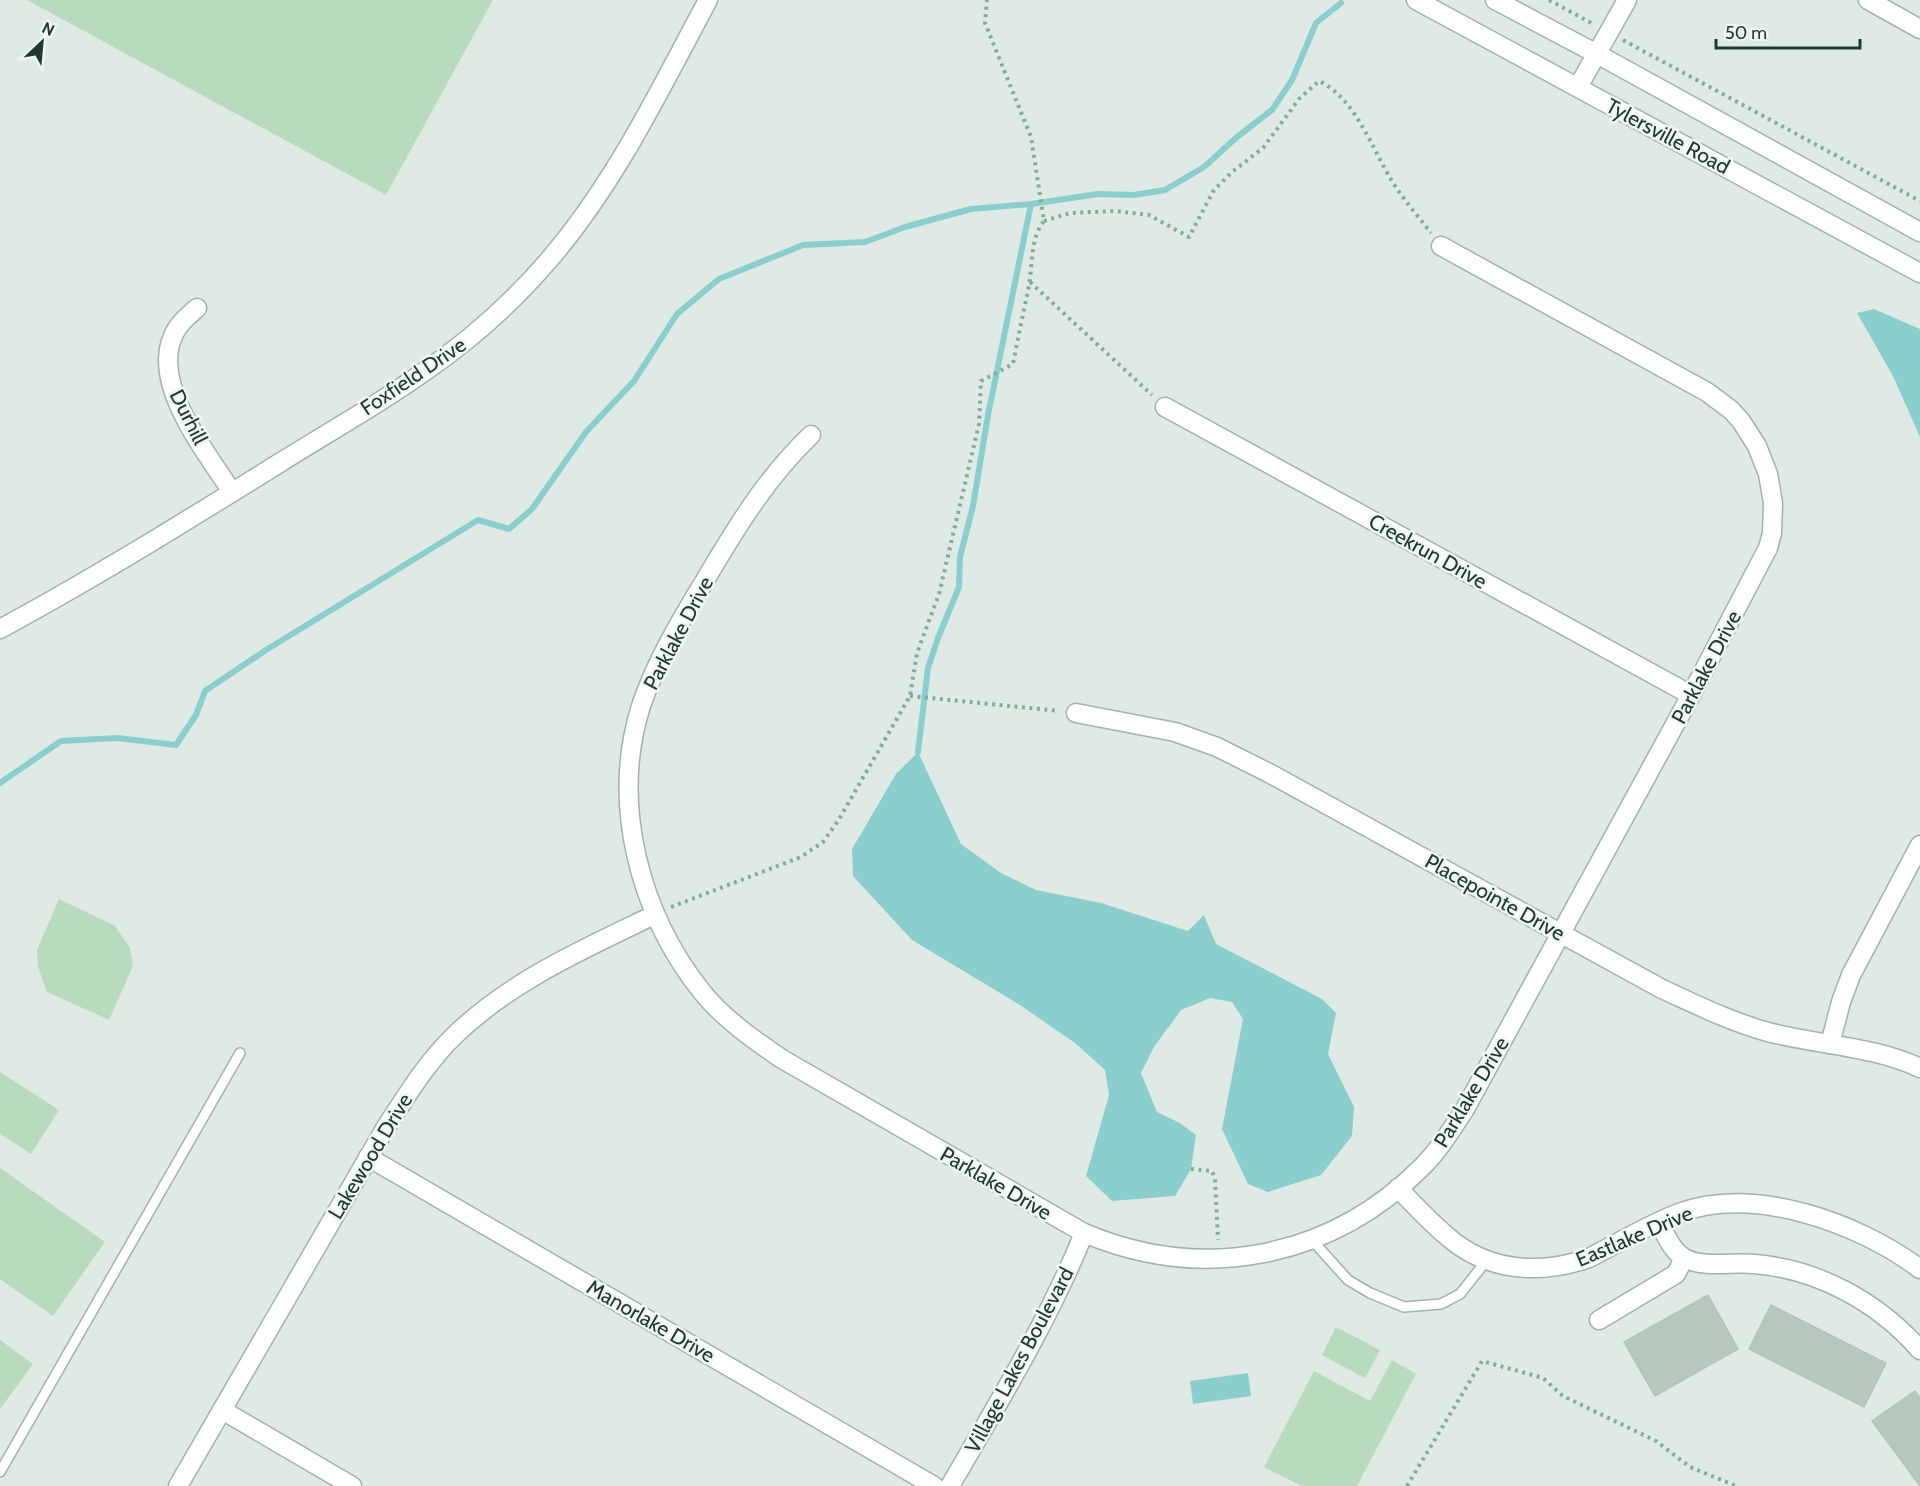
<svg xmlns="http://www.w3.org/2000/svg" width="1920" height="1486" font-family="Cabin,sans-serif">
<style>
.green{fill:#b9dbbd}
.water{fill:#8acecd}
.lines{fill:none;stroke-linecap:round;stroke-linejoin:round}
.stream{stroke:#8acecd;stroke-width:6}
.building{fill:#b8c8bf;stroke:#b3c4ba;stroke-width:1.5}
.lane-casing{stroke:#a3b2aa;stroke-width:12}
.street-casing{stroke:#a3b2aa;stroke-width:21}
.secondary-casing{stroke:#9fb6aa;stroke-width:21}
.path{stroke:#82ad98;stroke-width:4;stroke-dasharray:3 4.5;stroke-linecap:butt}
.lane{stroke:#fff;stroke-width:9}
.street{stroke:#fff;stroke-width:18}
.secondary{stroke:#fff;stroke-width:18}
.labels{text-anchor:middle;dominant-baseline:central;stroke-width:5;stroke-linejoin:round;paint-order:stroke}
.street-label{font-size:21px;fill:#213a2f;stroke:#f0f7f3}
</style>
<rect width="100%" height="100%" fill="#e0eae4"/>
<g class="green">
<path d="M27 0H493L386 195Z"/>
<path d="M59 899 115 926 130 948 133 966 109 1020 47 992 38 967 37 950Z"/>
<path d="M0 1072 59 1110 31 1154 0 1134Z"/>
<path d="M0 1168 105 1242 53 1316 0 1279Z"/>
<path d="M1336 1327 1380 1350 1365 1378 1322 1355Z"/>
<path d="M0 1340 33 1364 0 1409Z"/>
<path d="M1392 1360 1416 1374 1357 1486H1302L1264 1467 1314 1371 1370 1401Z"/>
</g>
<g class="water">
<path d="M1874 309 1920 329V437L1893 376 1857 313Z"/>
<path d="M918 752 961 844 1001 873 1036 890 1101 903 1188 931 1204 915 1216 944 1322 999 1336 1013 1328 1054 1354 1107 1352 1136 1321 1175 1268 1192 1248 1184 1222 1129 1243 1019 1232 1002 1210 998 1181 1010 1154 1047 1141 1073 1157 1112 1180 1123 1196 1135 1191 1169 1175 1196 1112 1201 1086 1176 1109 1095 1105 1070 1075 1043 1020 1005 912 940 853 876 852 849 896 774Z"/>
<path d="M1248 1373 1251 1396 1193 1404 1190 1381Z"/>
</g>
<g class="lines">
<g class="stream">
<path d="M918 752 928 668 938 638 959 587 960 557 973 506 988 415 1031 204"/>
<path d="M0 783 61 741 117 738 176 745 196 715 205 691 266 650 478 520 509 529 532 509 586 432 634 381 677 314 719 279 803 245 865 242 905 227 971 209 1031 204 1098 194 1134 195 1165 190 1204 167 1237 137 1272 110 1292 80 1316 23 1341 3"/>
</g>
</g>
<g class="building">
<path d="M1708 1295 1738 1349 1655 1396 1624 1342Z"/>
<path d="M1771 1305 1886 1363 1864 1407 1749 1349Z"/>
<path d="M1915 1391 1920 1398V1486L1872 1421Z"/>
</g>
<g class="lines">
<g class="lane-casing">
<g id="lane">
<path d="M1312 1240 1348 1280 1370 1293 1404 1307 1441 1304 1460 1294 1487 1260"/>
<path d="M0 1472 240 1053"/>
</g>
</g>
<g class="street-casing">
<g id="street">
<path d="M1868 0 1920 29"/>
<path d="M1578 87 1627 0"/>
<path d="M197 308C188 316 178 324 173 336 151 385 207 453 232 492"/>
<path d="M1165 407 1691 695"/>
<path d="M811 435C768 476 737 526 707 577 682 618 656 661 641 706 610 804 640 914 702 992 724 1019 754 1040 782 1059L1084 1233C1203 1283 1330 1259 1422 1167 1439 1150 1452 1129 1465 1109L1691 695 1768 548 1772 533 1773 503 1768 474 1757 446 1741 421 1731 410 1707 392 1441 246"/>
<path d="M0 629C96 577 188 520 281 462 327 433 376 406 421 374 468 342 511 304 548 261 615 184 660 89 708 0"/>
<path d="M1076 713 1175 732 1217 747 1269 773 1662 989C1697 1005 1731 1022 1768 1032 1818 1045 1873 1046 1920 1068"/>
<path d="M1830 1044 1841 1002 1851 975 1920 845"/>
<path d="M368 1157 934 1486"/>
<path d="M1398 1188C1414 1205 1430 1222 1448 1237 1488 1272 1541 1275 1589 1258 1618 1243 1648 1225 1679 1213 1754 1185 1859 1223 1920 1269"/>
<path d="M1659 1223C1666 1235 1672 1252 1686 1259 1705 1268 1733 1262 1754 1264 1818 1269 1878 1302 1920 1350"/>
<path d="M1599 1320 1676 1274 1684 1258"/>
<path d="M222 1410 352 1486"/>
<path d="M178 1486 386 1127C407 1095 427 1062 455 1035 512 980 584 949 654 915"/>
<path d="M950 1486C998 1403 1048 1322 1084 1233"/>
</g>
</g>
<g class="secondary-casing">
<g id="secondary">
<path d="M1416 0 1920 273"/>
<path d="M1495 0 1597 54 1920 232"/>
</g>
</g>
<g class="path">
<path d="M1549 0 1595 25"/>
<path d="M1623 40 1920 201"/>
<path d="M1044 221 1070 213 1116 211 1149 215 1189 237 1214 190 1232 172 1263 148 1299 99 1319 81C1356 99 1371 147 1392 181 1403 199 1418 216 1431 233"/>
<path d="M1030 282 1152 395"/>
<path d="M910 696 1059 711"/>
<path d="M671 907 801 857 823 842 838 821 910 696 917 653 939 594 979 424 981 381 1013 364C1018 337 1024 311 1029 285 1033 263 1030 239 1044 221L1031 137 985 23 987 0"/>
<path d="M1191 1169 1212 1171 1215 1179 1218 1240"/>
<path d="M1407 1486 1482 1361 1543 1378 1563 1396 1656 1441 1690 1467 1736 1486"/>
</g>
<use href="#lane" class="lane"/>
<use href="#street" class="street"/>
<use href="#secondary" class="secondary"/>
</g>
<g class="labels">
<g class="street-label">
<text transform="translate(1668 136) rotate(28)">Tylersville Road</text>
<text transform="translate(413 376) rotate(-34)">Foxfield Drive</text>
<text transform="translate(189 417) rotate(63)">Durhill</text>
<text transform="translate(1428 551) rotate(29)">Creekrun Drive</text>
<text transform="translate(678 633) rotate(-62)">Parklake Drive</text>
<text transform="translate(1706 667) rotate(-62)">Parklake Drive</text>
<text transform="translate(1495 897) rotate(29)">Placepointe Drive</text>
<text transform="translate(1471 1092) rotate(-59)">Parklake Drive</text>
<text transform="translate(370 1156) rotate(-59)">Lakewood Drive</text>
<text transform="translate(996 1183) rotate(30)">Parklake Drive</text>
<text transform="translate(1634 1236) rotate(-23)">Eastlake Drive</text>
<text transform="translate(651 1321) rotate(30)">Manorlake Drive</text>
<text transform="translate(1019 1360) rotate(-62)">Village Lakes Boulevard</text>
</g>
</g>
<g transform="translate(42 42) rotate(26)" stroke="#f0f7f3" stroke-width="4.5" paint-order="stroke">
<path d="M0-4.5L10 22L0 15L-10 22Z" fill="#213a2f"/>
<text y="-9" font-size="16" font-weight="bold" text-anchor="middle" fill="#213a2f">N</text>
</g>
<path d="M1716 39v9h144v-9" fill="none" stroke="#213a2f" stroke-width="3"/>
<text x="1725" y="39" font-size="18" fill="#213a2f" stroke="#f0f7f3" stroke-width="4.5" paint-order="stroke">50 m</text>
</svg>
